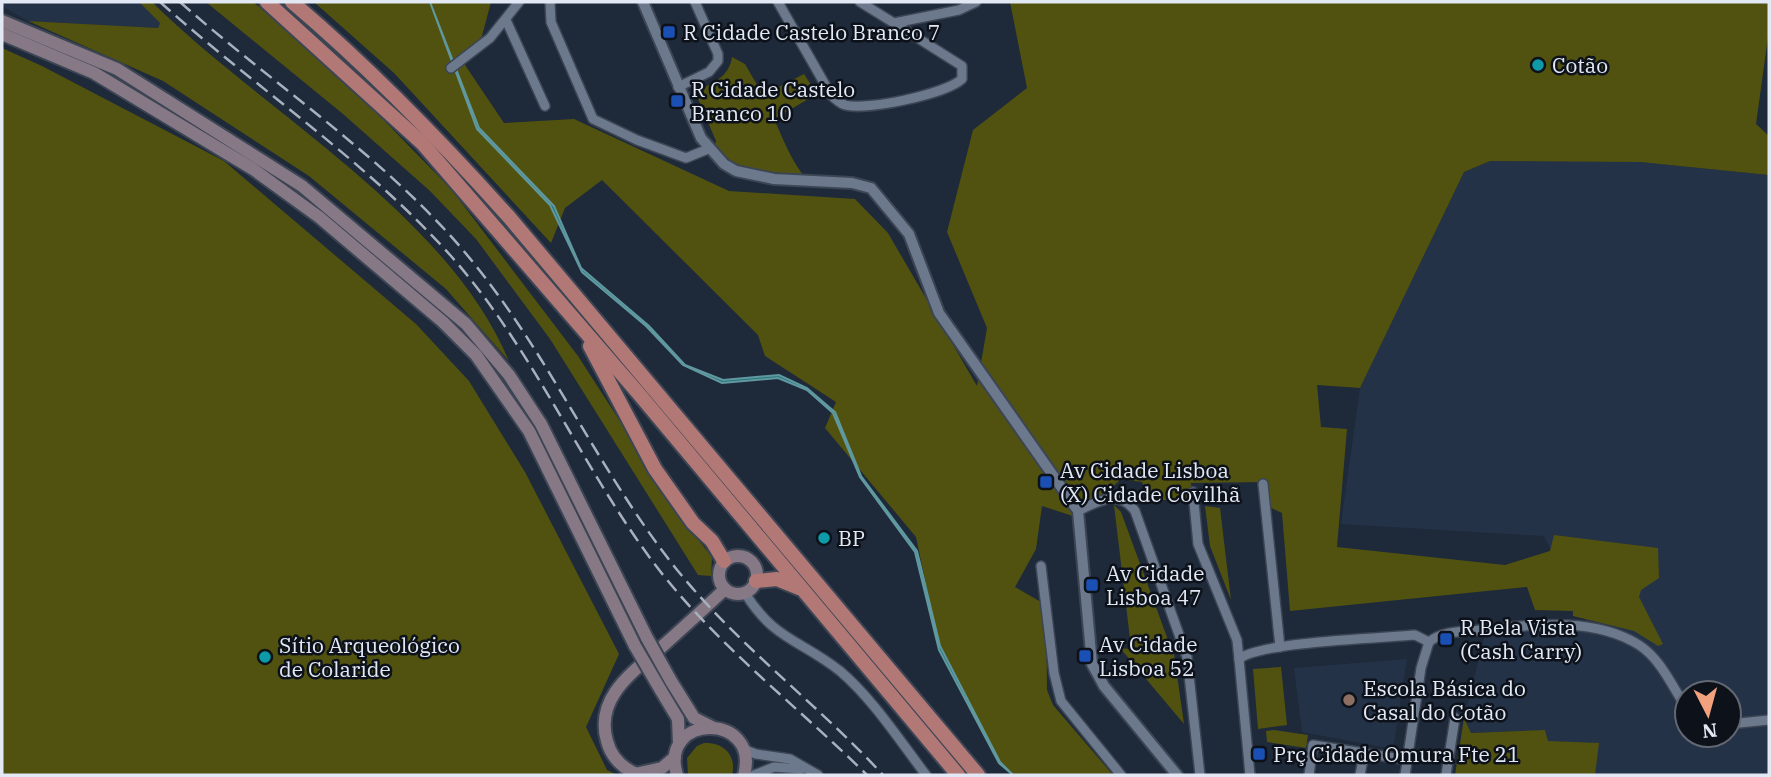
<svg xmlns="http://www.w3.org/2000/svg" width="1771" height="777" font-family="'IBM Plex Serif',serif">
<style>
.built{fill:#243248;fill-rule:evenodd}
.green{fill:#51520f}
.water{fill:#28757b;stroke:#6098a0;stroke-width:2}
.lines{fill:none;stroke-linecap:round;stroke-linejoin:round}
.minor-casing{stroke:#3c4554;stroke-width:12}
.tertiary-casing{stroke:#3c4554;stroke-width:14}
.secondary-casing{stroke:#3c4554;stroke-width:16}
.trunk-casing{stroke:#3c4554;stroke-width:18}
.minor{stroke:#6c798d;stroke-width:9}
.tertiary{stroke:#6c798d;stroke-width:10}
.secondary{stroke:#867885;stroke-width:12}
.trunk{stroke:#b27876;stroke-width:14}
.rail{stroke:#a8b0bd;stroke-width:2.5;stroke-dasharray:14 7;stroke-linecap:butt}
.secondary-bridge-casing{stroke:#3c4554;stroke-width:16;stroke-linecap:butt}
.secondary-bridge{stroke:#867885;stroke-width:12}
.transit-dot{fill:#1a4fb4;stroke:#0d1119;stroke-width:2.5}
.culture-dot{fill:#0f9aa8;stroke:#0d1119;stroke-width:2.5}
.education-dot{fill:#8d6e63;stroke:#0d1119;stroke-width:2.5}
.labels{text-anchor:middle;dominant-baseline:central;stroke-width:5;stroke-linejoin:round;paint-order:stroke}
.poi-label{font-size:21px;fill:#e2e9f5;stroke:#0d1119;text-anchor:start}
</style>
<rect width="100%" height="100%" fill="#1e293a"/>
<g class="built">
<path d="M2 2H139L160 23 158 28 28 21 2 6Z"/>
<path d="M1490 161 1640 162 1769 175V775H1594L1583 743 1548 741 1545 730 1471 733 1464 718 1485 634 1544 628 1592 633 1544 536 1341 524 1360 388 1464 172ZM1687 693H1729V735H1687Z"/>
<path d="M1407 659 1393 749 1302 732 1294 668Z"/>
</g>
<g class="green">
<path d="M139 2H152C263 112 447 213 509 361L446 289 309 176 163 81 28 21 158 28 160 23Z"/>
<path d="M206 2H253L320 55 451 189 578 356 688 527 712 557 711 576 698 575 550 339 476 239 430 191 343 114Z"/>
<path d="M314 2H491L478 51 463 62 504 123 574 119 729 191 855 199 888 233 977 386 987 328 947 232 973 130 1027 88 1010 2H1769V30L1756 124 1769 136V175L1640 162 1490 161 1464 172 1360 388 1317 385 1321 427 1347 429 1337 547 1505 565 1550 551 1554 535 1658 548 1659 578 1641 590 1639 597 1663 644 1658 646 1634 631 1573 616V611L1535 610 1527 587 1290 611 1282 513 1267 506 1266 482 1191 483 1194 503 1179 499 1177 504 1175 500H1148L1142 482 1121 479 1079 518 1042 506 1036 549 1015 587 1046 605 1047 690 1053 705 1113 775H1012L1000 762 938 641 916 537 825 428 836 402 765 356 758 335 602 180 565 208 551 243 394 73Z"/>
<path d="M2 48 42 66 224 161 416 324 469 381 525 472 619 654 586 727 607 770 617 775H2Z"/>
<path d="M732 57 745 64 763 95 804 74 817 94 774 119C784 141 791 160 806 179L739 168 714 149 716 141 695 92C712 83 729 78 732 57Z"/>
<path d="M1114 505 1121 512 1171 648 1131 647Z"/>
<path d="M1205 506 1220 508 1231 600 1210 546Z"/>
<path d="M1120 648 1174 654 1184 724Z"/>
<path d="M1281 667 1287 725 1258 729 1253 669Z"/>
<path d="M1464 718 1471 733 1545 730 1548 741 1599 743 1595 775H1455Z"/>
<path d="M1274 730 1308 735 1306 748 1267 742 1266 731Z"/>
<path d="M704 743C724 742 737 756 732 775H688L687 758 697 746Z"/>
</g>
<path class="water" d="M430 2 479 128 554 206 581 268 649 326 685 365 723 380 779 375 807 388 835 412 861 476 917 551 940 646 1000 762 1013 775 999 763 939 650 915 552 860 477 833 413 807 390 778 378 722 383 683 365 646 326 582 272 550 205 477 129Z"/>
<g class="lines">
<g class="minor-casing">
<g id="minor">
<path d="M550 2 551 22 593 119 637 140 686 158 708 149"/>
<path d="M778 2 831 95C835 99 839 103 845 105 866 111 946 94 962 79V66L894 23"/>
<path d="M860 2 894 23 959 10 976 2"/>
<path d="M506 20 545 106"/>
<path d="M451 68 490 38 519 2"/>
<path d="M678 87 709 72 718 61V54L695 2"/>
<path d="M1263 484 1280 647"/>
<path d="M1193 492 1198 544 1237 640 1239 659"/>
<path d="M1078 511C1098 501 1119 489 1135 511L1187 657 1200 775"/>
<path d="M1041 566 1054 673 1061 701 1121 775"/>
<path d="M745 593C774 640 801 640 840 671 873 699 900 741 926 775"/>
<path d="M1429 642C1443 630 1463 632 1480 630 1531 625 1593 616 1639 645 1661 659 1673 688 1687 709"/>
<path d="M1729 724 1769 720"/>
<path d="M743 749 756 754 790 759 818 775"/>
<path d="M754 775 774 767 801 769"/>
<path d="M1250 775 1239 659C1259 642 1382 638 1415 635L1429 642"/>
<path d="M1309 775 1313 745 1408 760"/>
<path d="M1360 775 1364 754"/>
<path d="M1405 775 1421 668 1429 642"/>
<path d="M1446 775 1455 718"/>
</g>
</g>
<g class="tertiary-casing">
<path id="tertiary" d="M643 2 701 138 724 164 736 171 774 179 852 183 871 188 909 234 939 313 1078 511 1092 664 1104 686 1177 775"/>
</g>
<g class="secondary-casing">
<g id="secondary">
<path d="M2 21 117 69 302 186 466 324 509 375 541 424 647 638"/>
<path d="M2 34 94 73 253 169 319 217 443 322 476 355 529 431 635 646"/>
<circle cx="738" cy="575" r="19"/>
<path d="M671 681 694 718 712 727"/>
<path d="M660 689 678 719 679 744"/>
<path d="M635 774 662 768 675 757"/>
<path d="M639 775C623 769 611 757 607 741 594 696 636 670 665 644 685 626 705 608 725 589"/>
<path d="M677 775C658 713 761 712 744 775"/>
</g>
</g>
<g class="trunk-casing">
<g id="trunk">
<path d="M267 2 422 143 639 394 958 775"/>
<path d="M292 2C370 68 440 140 509 217L978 775"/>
<path d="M590 346 655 469 693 523 712 541 724 561"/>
<path d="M756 581 777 579 799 588"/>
</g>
</g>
<use href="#minor" class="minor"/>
<use href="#tertiary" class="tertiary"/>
<use href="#secondary" class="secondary"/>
<use href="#trunk" class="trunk"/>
<g class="rail">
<path d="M160 2C256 88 365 160 451 256 533 349 580 464 653 562 714 643 795 704 867 775"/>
<path d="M180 2C268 80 368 146 448 233 539 333 587 452 667 557 730 640 814 700 883 775"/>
</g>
<g class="secondary-bridge-casing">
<g id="secondary-bridge">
<path d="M647 638 671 681"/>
<path d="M635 646 660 689"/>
</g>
</g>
<use href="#secondary-bridge" class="secondary-bridge"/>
</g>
<g class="transit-dot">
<rect x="662" y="25" width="14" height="14" rx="3.5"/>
<rect x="670" y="94" width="14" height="14" rx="3.5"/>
<rect x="1039" y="475" width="14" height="14" rx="3.5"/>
<rect x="1085" y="578" width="14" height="14" rx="3.5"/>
<rect x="1439" y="632" width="14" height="14" rx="3.5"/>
<rect x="1078" y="649" width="14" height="14" rx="3.5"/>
<rect x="1252" y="747" width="14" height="14" rx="3.5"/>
</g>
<g class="culture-dot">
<circle cx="1538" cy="65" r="7"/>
<circle cx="824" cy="538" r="7"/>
<circle cx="265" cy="657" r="7"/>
</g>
<circle class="education-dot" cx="1349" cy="700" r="7"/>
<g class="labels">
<g class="poi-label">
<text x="683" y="32">R Cidade Castelo Branco 7</text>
<text x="1552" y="65">Cotão</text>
<text x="691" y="89">R Cidade Castelo<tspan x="691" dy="24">Branco 10</tspan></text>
<text x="1060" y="470">Av Cidade Lisboa<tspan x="1060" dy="24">(X) Cidade Covilhã</tspan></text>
<text x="838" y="538">BP</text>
<text x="1106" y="573">Av Cidade<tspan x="1106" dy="24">Lisboa 47</tspan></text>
<text x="1460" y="627">R Bela Vista<tspan x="1460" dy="24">(Cash Carry)</tspan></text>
<text x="1099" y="644">Av Cidade<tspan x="1099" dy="24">Lisboa 52</tspan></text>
<text x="279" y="645">Sítio Arqueológico<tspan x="279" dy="24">de Colaride</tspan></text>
<text x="1363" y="688">Escola Básica do<tspan x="1363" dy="24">Casal do Cotão</tspan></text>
<text x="1273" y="754">Prç Cidade Omura Fte 21</text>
</g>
</g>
<rect width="1771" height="777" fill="none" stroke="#e2e9f5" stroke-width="7"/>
<g transform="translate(1708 714) rotate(174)"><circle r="33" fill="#0d1119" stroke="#626771" stroke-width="2"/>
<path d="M0-5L12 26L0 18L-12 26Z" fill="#f2a17e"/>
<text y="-10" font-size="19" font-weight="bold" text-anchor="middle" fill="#e2e9f5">N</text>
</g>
</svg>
